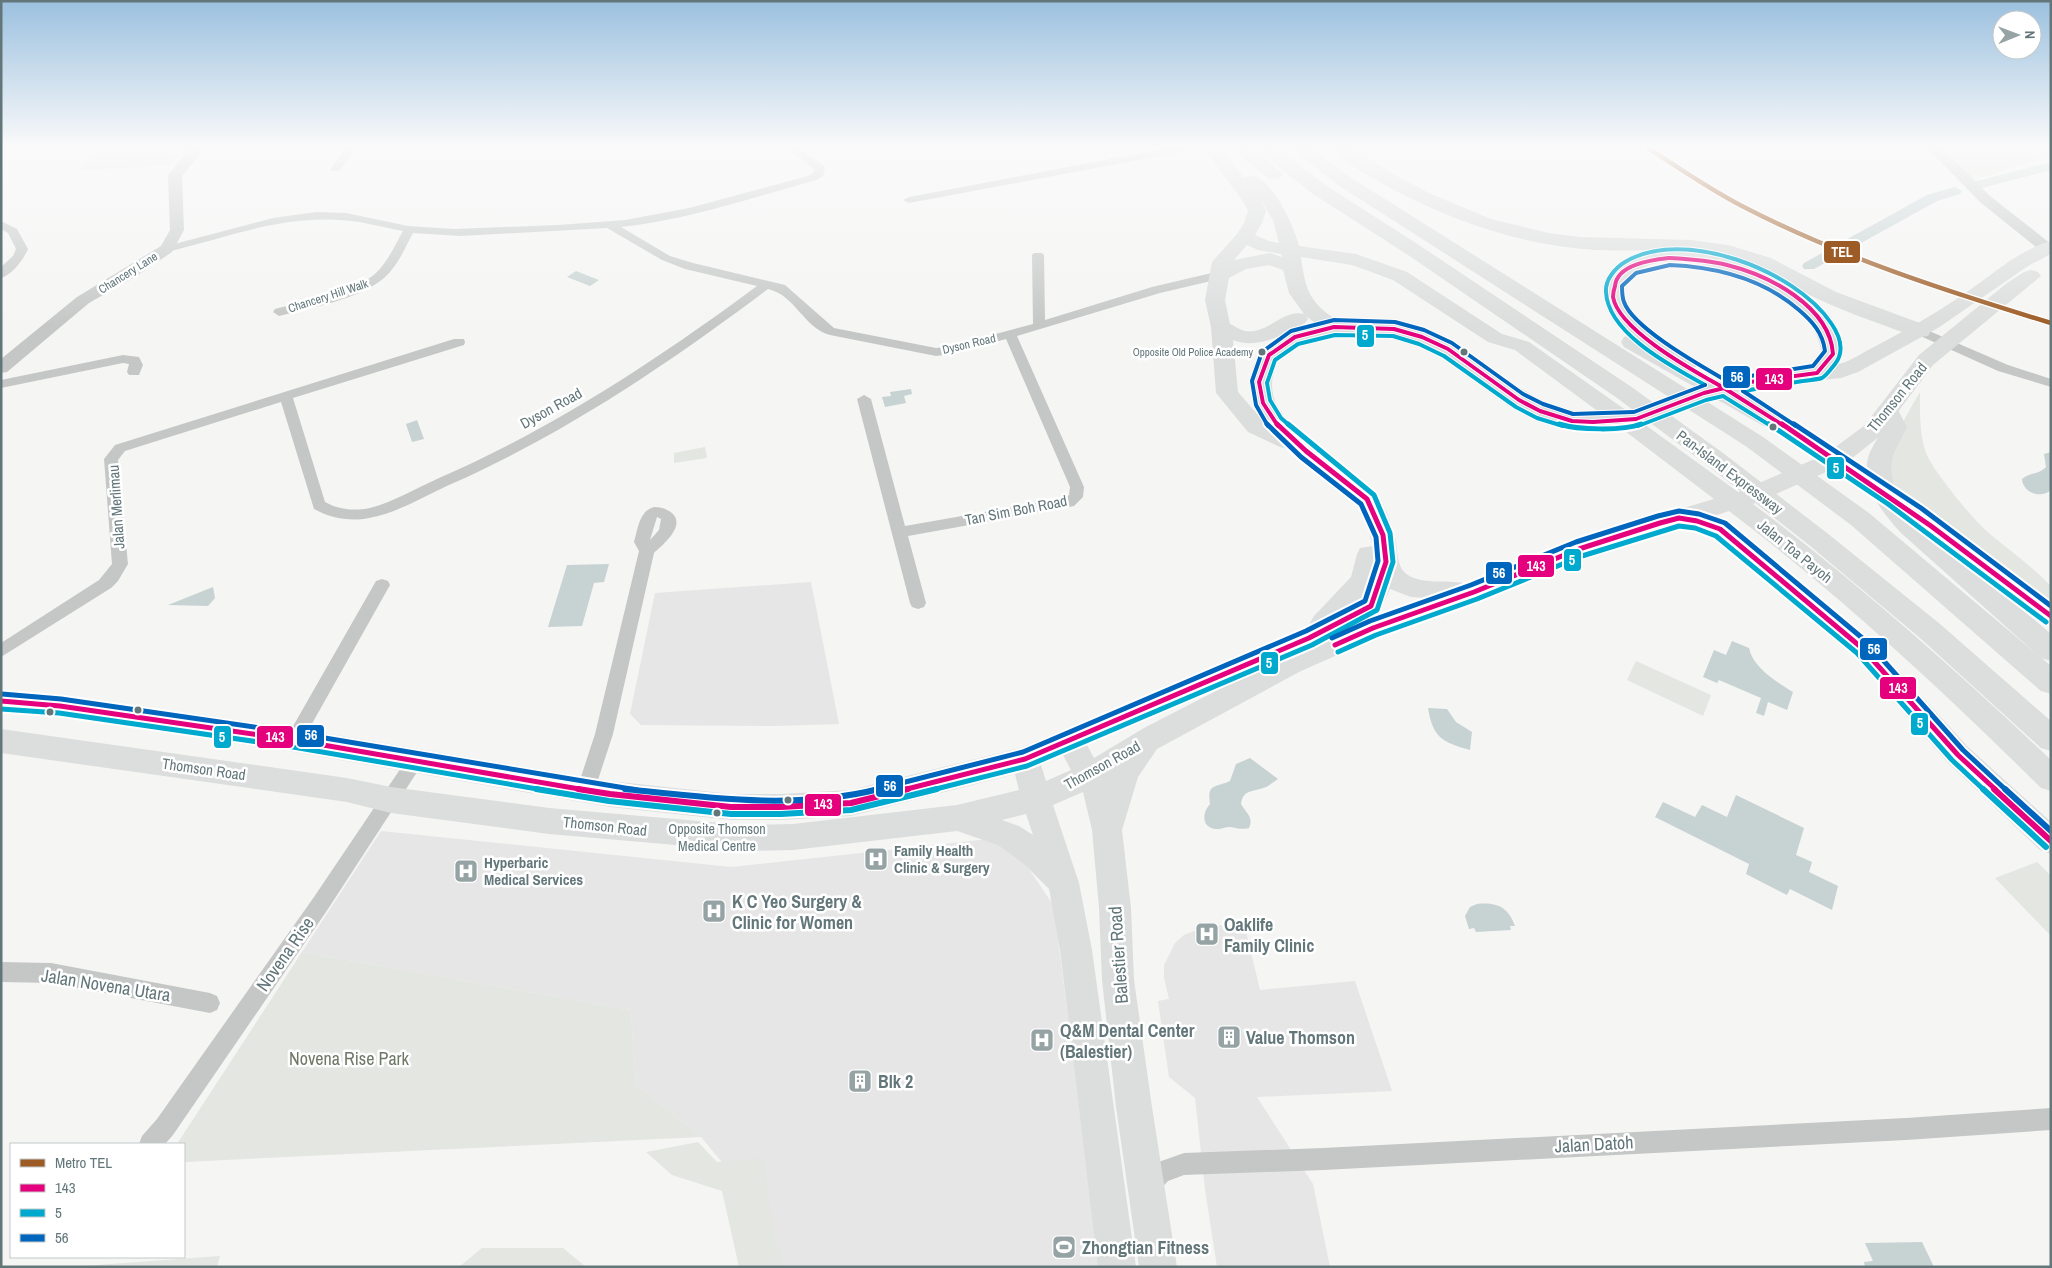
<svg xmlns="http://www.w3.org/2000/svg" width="2052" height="1268" font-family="'Archivo Narrow',sans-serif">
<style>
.built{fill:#e5e6e5}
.green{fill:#e4e6e1}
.water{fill:#c7d2d2}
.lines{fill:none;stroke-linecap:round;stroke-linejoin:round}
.canal{fill:#c7d2d2;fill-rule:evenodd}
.minor{fill:#c5c7c7;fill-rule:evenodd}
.tertiary{fill:#c5c7c7;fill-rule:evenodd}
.primary{fill:#dcdddd;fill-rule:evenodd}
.motorway{fill:#dcdddd;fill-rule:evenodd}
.bus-1-far2-casing{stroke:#fff;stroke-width:6}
.bus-1-far1-casing{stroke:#fff;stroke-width:9}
.bus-1-casing{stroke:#fff;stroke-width:10}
.bus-2-far2-casing{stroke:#fff;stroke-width:6}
.bus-2-far1-casing{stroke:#fff;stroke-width:9}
.bus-2-casing{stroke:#fff;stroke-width:10}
.bus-3-far2-casing{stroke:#fff;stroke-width:6}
.bus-3-far1-casing{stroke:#fff;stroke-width:9}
.bus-3-casing{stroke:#fff;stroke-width:10}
.bus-1-far2{stroke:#e5007d;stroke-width:4}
.bus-1-far1{stroke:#e5007d;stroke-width:5}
.bus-1{stroke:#e5007d;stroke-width:6}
.bus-2-far2{stroke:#00a9ce;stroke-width:4}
.bus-2-far1{stroke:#00a9ce;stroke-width:5}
.bus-2{stroke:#00a9ce;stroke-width:6}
.bus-3-far2{stroke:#0065bd;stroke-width:4}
.bus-3-far1{stroke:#0065bd;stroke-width:5}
.bus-3{stroke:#0065bd;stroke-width:6}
.metro-1-casing{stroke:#fff;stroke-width:7}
.metro-1{stroke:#9d5b25;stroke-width:4.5}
.bus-dot{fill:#63777b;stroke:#fff;stroke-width:2}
.labels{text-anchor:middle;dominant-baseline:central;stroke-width:5;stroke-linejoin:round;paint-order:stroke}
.far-bus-label{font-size:11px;fill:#63777b;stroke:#fff;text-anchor:end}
.far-street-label{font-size:12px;fill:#63777b;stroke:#fff}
.bus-label{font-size:14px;fill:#63777b;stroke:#fff}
.street-label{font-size:15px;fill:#63777b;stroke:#fff}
.poi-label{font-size:15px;font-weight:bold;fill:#63777b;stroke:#fff;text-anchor:start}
.near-poi-label{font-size:18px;font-weight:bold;fill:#63777b;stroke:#fff;text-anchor:start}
.near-street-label{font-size:18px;fill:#63777b;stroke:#fff}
.near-park-label{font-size:18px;fill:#6e7965;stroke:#fff}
.line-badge{stroke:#fff;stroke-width:2}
.badge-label{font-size:14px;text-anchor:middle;font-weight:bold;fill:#fff}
</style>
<rect width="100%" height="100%" fill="#f5f5f4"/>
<g class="built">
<path d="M93 148H187L169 165 78 171Z"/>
<path d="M811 582 839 724 776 726 641 725 630 714 655 593Z"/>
<path d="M381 831 731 867 989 839 1016 850 1054 906 1099 1267H755L736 1179 701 1137 636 1085 631 1010 302 952Z"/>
<path d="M1244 923 1260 990 1355 981 1392 1091 1257 1097 1313 1184 1330 1267H1217L1205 1189 1195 1098 1169 1077 1158 1001 1169 999 1164 978V965L1175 943 1184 935 1204 927Z"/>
</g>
<g class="green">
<path d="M1943 148H2051V156L1971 181Z"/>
<path d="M1920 392C1920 413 1919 433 1926 453 1933 471 1974 521 1990 534 2011 552 2032 566 2051 586V605L1891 483C1886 448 1903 421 1920 392Z"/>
<path d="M705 447 707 458 674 463V453Z"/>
<path d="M1636 661 1711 695 1703 716 1627 680Z"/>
<path d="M2037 862 2051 876V936L1995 878Z"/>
<path d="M302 952 631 1010 636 1085 701 1137 184 1162V1144H177Z"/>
<path d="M698 1142 717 1162 763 1158 774 1237 784 1267H739L722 1191 672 1175 646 1152Z"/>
<path d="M482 1248H563L586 1267H459Z"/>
<path d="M220 1256 217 1267H83V1266Z"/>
</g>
<g class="water">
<path d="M576 271 599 280 590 286 567 277Z"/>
<path d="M911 389 912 394 904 396 906 403 885 407 882 397 891 396 890 392Z"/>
<path d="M417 420 424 439 412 442 406 424Z"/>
<path d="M2051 452V490C2041 499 2023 493 2022 479 2029 472 2039 475 2046 467L2044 454Z"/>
<path d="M609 564 604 582 594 583 582 626 548 627 567 565Z"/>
<path d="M213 587 215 598 208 606 168 605Z"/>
<path d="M1732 641 1749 648C1753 668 1777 682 1793 692L1787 710 1768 702 1764 716 1756 713 1761 698 1719 680 1717 683 1703 677 1714 650 1726 655Z"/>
<path d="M1428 708 1447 709 1456 722 1472 732 1470 750C1442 742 1433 738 1428 708Z"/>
<path d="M1250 758 1278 779C1273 782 1268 787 1263 788 1251 792 1243 790 1241 804 1246 813 1254 817 1249 828 1241 830 1237 828 1230 827 1225 827 1222 829 1218 829 1202 829 1201 814 1210 804 1207 783 1215 788 1230 781L1236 764Z"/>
<path d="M1736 795 1804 828 1796 855 1812 862 1809 872 1838 886 1832 910 1790 889 1787 895 1746 874 1749 864 1655 817 1663 802 1695 817 1702 805 1727 817Z"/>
<path d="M1477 904C1497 902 1508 907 1515 926H1510L1511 930 1476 932 1474 928 1469 929 1465 916 1470 907Z"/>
<path d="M1922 1242 1934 1267H1865L1864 1262 1873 1261 1865 1243Z"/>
</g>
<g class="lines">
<g class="canal">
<path d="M2051 162V170L1978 189 1971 185 1973 182Z"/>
<path d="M1955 187 1962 191 1960 194 1937 201 1814 269H1804L1802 266 1804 263 1927 195Z"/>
</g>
<g class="minor">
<path d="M346 148H357L339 171H331L330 169Z"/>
<path d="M466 148H476V149L471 152Z"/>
<path d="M787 148H799L824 166 825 168 823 176 816 180C751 198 687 220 621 227L670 256 693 263 785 285 834 328 936 348 951 346 1033 324 1032 255 1034 253H1042L1044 255 1045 320 1152 287 1220 271 1226 275 1224 278 1160 293 1017 336 1084 487 1083 497 1074 506 1069 507 908 536 926 603 924 607 918 609 912 607 910 603 857 399 864 395 871 399 905 526 1065 498 1069 495 1070 487 1006 339 952 354 936 356 830 335C804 328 795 295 768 289 668 364 565 434 449 485 423 497 397 513 369 518 350 522 330 518 314 509L281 402 125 451 118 460 128 564 118 581 111 588 1 657V643L99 580 112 564 104 459 115 445 454 339H464L465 342 464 345 293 398 325 502C339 510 355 511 370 508 393 502 417 488 439 478 554 428 657 360 757 286L685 269 662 260 607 228 461 236 413 233C405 248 397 267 384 278 360 299 310 308 279 316L273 312 275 309C304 301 357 293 378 271 389 259 395 245 403 231 382 227 361 221 339 220 280 216 224 238 167 252L161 249 163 247 273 218 316 212 346 213 408 226 454 229 558 225 625 220 689 208 808 176 814 172V169Z"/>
<path d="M1168 148H1192L1187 151 909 203 903 200 909 197Z"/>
<path d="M1 221 17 229 28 249C23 260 13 274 1 278V267L13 256 16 249 8 233 1 229Z"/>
<path d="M1920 327 2008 365 2051 379V387L1998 371 1916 334 1914 331Z"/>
<path d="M123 355 139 357 143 365 139 375H129L127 372 129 364 123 363 1 388V380Z"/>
<path d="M654 507C660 507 664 508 669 511 689 523 664 544 654 553L613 734 595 789 592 794 586 797 580 794 577 789 595 734 639 551 634 542C638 529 639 511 654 507ZM657 517 661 519 659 530 650 540Z"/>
<path d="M382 579 388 581 390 585 300 745 294 747 288 745 285 740 288 735 376 581Z"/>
<path d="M415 754 421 756 424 761 421 766 328 909 173 1135 165 1144H139L142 1136 157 1119 314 897 409 756Z"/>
<path d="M1 962 51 963 210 993 217 996 220 1003 217 1010 210 1013 51 983 1 982Z"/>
<path d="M2051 1108V1130L1906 1140 1323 1170 1184 1175 1168 1181 1155 1195 1147 1198 1139 1195 1136 1187 1139 1179 1153 1164 1184 1153 1323 1148 1906 1118Z"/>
</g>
<g class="tertiary">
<path d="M190 148H205L182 176 184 230 172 252 138 275 89 303 7 372 1 373V359L77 297 161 246 170 230 168 175Z"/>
<path d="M1927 148H1942L1990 196 2051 244V253L2042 252 1980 202Z"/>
</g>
<path class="primary" d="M1217 149 1223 150 1244 178C1267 164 1295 228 1299 246L1356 254 1407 272 1502 334 1529 342 1630 413C1653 409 1673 396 1695 389 1733 376 1771 372 1810 368L1822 353C1818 337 1813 322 1800 310 1766 280 1677 243 1635 272 1629 276 1622 282 1623 290 1625 319 1671 347 1693 360L1697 365 1693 370 1686 371 1679 370C1657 356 1601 318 1603 289 1603 278 1612 270 1620 265 1671 230 1772 265 1814 302 1830 316 1837 334 1843 354L1835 365C1847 363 1859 355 1870 349 1907 330 1944 309 1978 284 2000 268 2024 248 2051 241V254L2028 266 1938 328 1858 372 1841 378 1772 385 1725 394 1644 424 1738 492 1817 458 1769 426 1766 421 1769 416 1777 414 1785 416 1834 448 1864 426 1919 355 2007 283 2024 272 2031 270 2038 272 2041 276 1933 365 1880 436 1851 459 1973 542 2051 602V626L2042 623 1955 554 1833 469 1753 504C1857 582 1956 670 2051 760V791L2041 788C1942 690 1840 595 1729 511L1711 517 1729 523 1871 641 1968 747 2051 822V854L2040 850 1948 763 1853 655 1711 535 1681 526 1617 545 1483 599 1373 639 1299 672 1157 749 1138 777 1122 830 1131 908 1134 980 1152 1107 1177 1267H1139L1116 1107 1102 980 1099 908 1092 830 1083 792 1053 805 1079 883 1092 950 1136 1267H1098L1060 950 1049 889 1024 864 998 845 957 831 793 850 745 851 549 834 391 813 347 802 1 753V729L347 778 391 787 549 808 745 825 793 824 957 805 1019 790 1015 774 851 816 781 820H731L610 807 294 752 60 717 1 712V690L60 695 294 728 610 781 731 794H781L851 790 1020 748 1300 631 1311 625 1310 623 1314 616 1351 577 1357 554 1360 548 1373 546 1365 519 1358 504 1289 449 1280 447 1248 432 1216 393 1211 327 1205 300 1212 262 1237 234 1244 223 1248 211 1242 200 1208 154 1211 150ZM1260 199 1273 220 1279 243 1269 241 1255 235 1262 223 1266 211ZM1247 245 1258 250 1281 254 1282 257 1270 253 1234 260ZM1301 257 1352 265 1393 280 1488 342 1515 350 1603 415C1529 415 1491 355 1427 332 1405 324 1382 320 1359 321 1353 321 1343 323 1337 320 1309 303 1305 288 1301 257ZM1269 265 1283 270 1289 293 1304 314C1283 309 1267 335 1245 331 1240 330 1235 326 1230 324L1225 300 1229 278 1246 269ZM1306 316 1318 325C1288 332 1254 343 1251 379 1249 396 1254 408 1264 422L1238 392 1233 340C1258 350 1283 335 1305 323L1308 319ZM1350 333 1384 334 1411 340 1427 346 1459 366 1507 400 1542 418 1569 426 1590 429 1621 428 1714 499 1599 533 1468 584C1450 579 1422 585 1408 575 1396 568 1398 549 1395 537 1391 522 1385 504 1375 493 1344 458 1258 428 1274 371 1275 367 1276 361 1279 357 1295 338 1327 335 1350 333ZM1390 589 1411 597 1428 598 1362 622 1380 613ZM1247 675 1144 728 1094 758 1087 745ZM1063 755 1071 770 1046 781 1041 765ZM1026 814 1033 835 1019 826 1002 820Z"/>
<g class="motorway">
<path d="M1232 148H1253L1283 174 1280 178 1274 179 1268 178Z"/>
<path d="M1255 148H1276L1327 186 1422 247 1633 388 1723 453 1827 533 1940 624 2051 721V751L2041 748 1920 638 1809 545 1707 465 1617 398 1408 255 1313 194Z"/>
<path d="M1290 148H1311L1350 177 1763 437 1869 513 2051 666V694L2041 691 1851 525 1747 447 1338 185Z"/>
<path d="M1331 148H1352L1402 179 1431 194 1491 219 1548 233 1580 237 1691 240 1728 245 1771 258 1836 292 1928 326 1931 331 1928 336 1920 337 1912 336C1882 324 1850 314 1820 300 1789 286 1762 266 1728 257 1685 246 1640 252 1596 250 1525 246 1457 223 1394 190 1380 182 1340 161 1331 148Z"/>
<path d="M1632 335 1640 337 1806 431 1810 436 1806 441 1798 444 1790 441 1624 347 1621 342 1624 337Z"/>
<path d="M1888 404 1896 406 1907 427 1893 455 1891 469 1894 488 1900 499 1919 521 2051 634V661L2041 658 1901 533C1883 513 1861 487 1868 458 1871 447 1879 438 1883 427L1876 411 1880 406Z"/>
</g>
<g class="bus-1-far2-casing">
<g id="bus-1-far2">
<path d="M1669 258C1688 259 1708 260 1727 265 1768 275 1830 306 1833 354L1817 373 1743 383 1724 388C1696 372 1619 331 1613 297 1613 294 1614 289 1615 286 1617 264 1652 260 1669 258Z"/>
<path d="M1724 388 1784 426"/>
<path d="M1278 426 1263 403 1259 382 1269 355 1295 337 1334 327 1394 329 1422 337 1448 349 1519 400 1540 411 1572 421 1593 422 1636 419 1704 393 1724 388"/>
</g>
</g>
<g class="bus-1-far1-casing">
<g id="bus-1-far1">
<path d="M1782 424 1931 526 2051 616"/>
<path d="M1335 645 1373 628 1474 592 1579 549 1660 523 1679 518 1697 521 1720 529 1862 648 1958 755 1996 790"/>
<path d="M1 701 60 706 294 740 585 790"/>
<path d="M903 790 1025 759 1309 638 1371 606 1386 562 1383 535 1367 499 1306 451 1277 424"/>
</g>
</g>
<g class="bus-1-casing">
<g id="bus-1">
<path d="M578 789 610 794 731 807H781L851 803 908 789"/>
<path d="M1994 789 2051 841"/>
</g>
</g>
<g class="bus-2-far2-casing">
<g id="bus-2-far2">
<path d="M1705 385C1673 367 1608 334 1606 292 1605 280 1615 268 1625 262 1683 227 1795 270 1831 323 1840 336 1845 351 1835 364 1831 369 1826 376 1822 378 1816 380 1808 380 1803 381 1783 384 1763 388 1743 391"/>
<path d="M1290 426 1281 418 1270 400 1267 383 1275 360 1298 344 1335 335 1393 336 1419 344 1444 356 1516 407 1537 418 1563 426"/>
<path d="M1638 426 1706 400 1723 396 1771 426"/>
</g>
</g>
<g class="bus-2-far1-casing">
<g id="bus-2-far1">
<path d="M1559 424C1578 430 1623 431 1641 424"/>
<path d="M1769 424 1888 504 2046 622"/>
<path d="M1338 652 1376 635 1477 599 1582 556 1679 526 1695 528 1716 536 1857 653 1952 760 1984 790"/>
<path d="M1 709 59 713 293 747 543 790"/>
<path d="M932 790 1027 766 1312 645 1377 610 1393 562 1390 533 1374 495 1288 424"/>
</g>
</g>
<g class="bus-2-casing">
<g id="bus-2">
<path d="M536 789 609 801 731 814H781L851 810 937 789"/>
<path d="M1983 789 2046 847"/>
</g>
</g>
<g class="bus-3-far2-casing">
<g id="bus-3-far2">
<path d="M1670 265C1717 267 1762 278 1799 310 1812 321 1823 333 1825 351L1813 366 1725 380C1701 366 1633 328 1624 302 1622 297 1622 291 1622 286L1636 273Z"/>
<path d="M1743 391 1796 426"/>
<path d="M1268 426 1256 405 1252 381 1262 352 1291 331 1334 320 1395 322 1424 330 1452 343 1523 394 1543 404 1573 414 1634 412 1705 385"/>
</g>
</g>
<g class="bus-3-far1-casing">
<g id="bus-3-far1">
<path d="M1794 424 1921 508 2051 606"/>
<path d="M1332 638 1370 621 1471 585 1576 542 1658 516 1679 511 1699 514 1725 523 1867 642 1963 750 2006 790"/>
<path d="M2 694 61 699 295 733 637 790"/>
<path d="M874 790 1023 752 1306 631 1365 601 1378 561 1376 537 1361 504 1301 457 1267 424"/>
</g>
</g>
<g class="bus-3-casing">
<g id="bus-3">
<path d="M625 789C709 798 796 810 879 789"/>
<path d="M2005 789 2051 831"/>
</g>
</g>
<use href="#bus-1-far2" class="bus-1-far2"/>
<use href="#bus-1-far1" class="bus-1-far1"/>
<use href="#bus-1" class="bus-1"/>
<use href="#bus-2-far2" class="bus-2-far2"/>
<use href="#bus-2-far1" class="bus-2-far1"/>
<use href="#bus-2" class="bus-2"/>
<use href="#bus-3-far2" class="bus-3-far2"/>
<use href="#bus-3-far1" class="bus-3-far1"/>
<use href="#bus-3" class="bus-3"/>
<g class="metro-1-casing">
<path id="metro-1" d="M1648 148C1679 168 1709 189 1742 206 1840 257 1946 291 2051 323"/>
</g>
<use href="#metro-1" class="metro-1"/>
</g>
<linearGradient id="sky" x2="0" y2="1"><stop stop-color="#9bc0df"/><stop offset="0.45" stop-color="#fafafa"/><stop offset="1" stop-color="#fafafa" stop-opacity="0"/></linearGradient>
<rect width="2052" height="326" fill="url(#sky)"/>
<defs>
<g id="hospital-square" transform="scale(1.25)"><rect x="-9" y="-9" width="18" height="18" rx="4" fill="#96a3a5" stroke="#fff"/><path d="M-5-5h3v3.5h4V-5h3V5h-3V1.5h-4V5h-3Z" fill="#fff"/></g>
<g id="building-square" transform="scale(1.25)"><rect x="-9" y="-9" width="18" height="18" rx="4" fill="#96a3a5" stroke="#fff"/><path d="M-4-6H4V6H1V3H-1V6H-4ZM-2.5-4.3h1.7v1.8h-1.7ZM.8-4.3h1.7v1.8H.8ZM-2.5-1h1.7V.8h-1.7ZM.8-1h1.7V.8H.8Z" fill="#fff"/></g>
<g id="stadium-square" transform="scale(1.25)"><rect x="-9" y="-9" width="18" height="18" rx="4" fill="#96a3a5" stroke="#fff"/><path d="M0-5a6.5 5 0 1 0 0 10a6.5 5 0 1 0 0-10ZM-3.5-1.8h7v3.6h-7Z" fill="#fff"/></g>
</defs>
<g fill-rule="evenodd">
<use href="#hospital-square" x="876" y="859"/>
<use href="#hospital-square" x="466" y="871"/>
<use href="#hospital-square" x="714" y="911"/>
<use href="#hospital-square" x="1207" y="934"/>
<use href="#building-square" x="1229" y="1037"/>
<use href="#hospital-square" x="1042" y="1040"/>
<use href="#building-square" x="860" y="1081"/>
<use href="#stadium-square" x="1064" y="1247"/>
</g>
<g class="bus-dot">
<circle cx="1262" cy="352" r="4.5"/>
<circle cx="1464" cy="352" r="4.5"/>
<circle cx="1773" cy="427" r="4.5"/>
<circle cx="138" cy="710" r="4.5"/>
<circle cx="50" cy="712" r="4.5"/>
<circle cx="788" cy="800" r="4.5"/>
<circle cx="717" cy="813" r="4.5"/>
</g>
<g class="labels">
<g class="far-bus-label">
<text x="1253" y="352">Opposite Old Police Academy</text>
</g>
<g class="far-street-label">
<text transform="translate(128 273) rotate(-32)">Chancery Lane</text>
<text transform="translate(328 296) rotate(-18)">Chancery Hill Walk</text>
<text transform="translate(969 344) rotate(-13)">Dyson Road</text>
</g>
<g class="bus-label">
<text x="717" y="829">Opposite Thomson<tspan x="717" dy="17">Medical Centre</tspan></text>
</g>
<g class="street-label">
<text transform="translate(1897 397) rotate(-51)">Thomson Road</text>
<text transform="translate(551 408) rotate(-29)">Dyson Road</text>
<text transform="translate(1730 472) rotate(37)">Pan-Island Expressway</text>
<text transform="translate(116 507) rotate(-94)">Jalan Merlimau</text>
<text transform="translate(1016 510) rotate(-11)">Tan Sim Boh Road</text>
<text transform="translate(1795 551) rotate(39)">Jalan Toa Payoh</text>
<text transform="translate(1102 765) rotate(-29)">Thomson Road</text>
<text transform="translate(204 769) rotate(8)">Thomson Road</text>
<text transform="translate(605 826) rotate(6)">Thomson Road</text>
</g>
<g class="poi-label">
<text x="894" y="850">Family Health<tspan x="894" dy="17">Clinic &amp; Surgery</tspan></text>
<text x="484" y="862">Hyperbaric<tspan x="484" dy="17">Medical Services</tspan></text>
</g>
<g class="near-poi-label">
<text x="732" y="901">K C Yeo Surgery &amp;<tspan x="732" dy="21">Clinic for Women</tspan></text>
<text x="1224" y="924">Oaklife<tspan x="1224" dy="21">Family Clinic</tspan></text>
<text x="1060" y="1030">Q&amp;M Dental Center<tspan x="1060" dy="21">(Balestier)</tspan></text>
<text x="1246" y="1037">Value Thomson</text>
<text x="878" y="1081">Blk 2</text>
<text x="1082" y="1247">Zhongtian Fitness</text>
</g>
<g class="near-street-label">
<text transform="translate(285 954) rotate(-55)">Novena Rise</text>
<text transform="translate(1118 955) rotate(-94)">Balestier Road</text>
<text transform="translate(106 985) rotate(9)">Jalan Novena Utara</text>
<text transform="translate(1594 1144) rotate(-3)">Jalan Datoh</text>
</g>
<g class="near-park-label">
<text x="349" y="1058">Novena Rise Park</text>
</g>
</g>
<g class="line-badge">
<rect x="1823" y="240" width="38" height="24" rx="5" fill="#9d5b25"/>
<rect x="1356" y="324" width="19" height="24" rx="5" fill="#00a9ce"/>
<rect x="1722" y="365" width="29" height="24" rx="5" fill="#0065bd"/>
<rect x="1755" y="367" width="38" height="24" rx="5" fill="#e5007d"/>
<rect x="1826" y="456" width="19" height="24" rx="5" fill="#00a9ce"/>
<rect x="1563" y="548" width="19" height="24" rx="5" fill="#00a9ce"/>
<rect x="1517" y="554" width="38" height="24" rx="5" fill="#e5007d"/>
<rect x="1485" y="561" width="28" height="24" rx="5" fill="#0065bd"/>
<rect x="1859" y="637" width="29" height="24" rx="5" fill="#0065bd"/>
<rect x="1260" y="651" width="19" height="24" rx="5" fill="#00a9ce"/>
<rect x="1879" y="676" width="38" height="24" rx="5" fill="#e5007d"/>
<rect x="1910" y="712" width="19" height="24" rx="5" fill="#00a9ce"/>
<rect x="296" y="724" width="29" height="24" rx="5" fill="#0065bd"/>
<rect x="213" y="725" width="19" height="24" rx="5" fill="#00a9ce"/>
<rect x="256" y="725" width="38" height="24" rx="5" fill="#e5007d"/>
<rect x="875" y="774" width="29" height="24" rx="5" fill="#0065bd"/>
<rect x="804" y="793" width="38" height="24" rx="5" fill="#e5007d"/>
</g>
<g class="badge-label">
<text x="1842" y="257">TEL</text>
<text x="1365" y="340">5</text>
<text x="1737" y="382">56</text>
<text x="1774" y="384">143</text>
<text x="1836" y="473">5</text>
<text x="1572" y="565">5</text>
<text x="1536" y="571">143</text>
<text x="1499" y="578">56</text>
<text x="1874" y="654">56</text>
<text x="1269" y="668">5</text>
<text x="1898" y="693">143</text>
<text x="1920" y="728">5</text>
<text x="311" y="740">56</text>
<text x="222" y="742">5</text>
<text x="275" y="742">143</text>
<text x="890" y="791">56</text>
<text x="823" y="809">143</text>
</g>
<rect width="2052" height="1268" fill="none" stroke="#63777b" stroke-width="5"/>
<rect x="10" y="1143" width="175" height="115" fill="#ffffff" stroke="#c1c9ca"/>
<rect x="20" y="1159" width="25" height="8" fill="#9d5b25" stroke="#c1c9ca"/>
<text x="55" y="1168" font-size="15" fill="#63777b">Metro TEL</text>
<rect x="20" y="1184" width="25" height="8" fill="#e5007d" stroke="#c1c9ca"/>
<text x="55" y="1193" font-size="15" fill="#63777b">143</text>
<rect x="20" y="1209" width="25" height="8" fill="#00a9ce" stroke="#c1c9ca"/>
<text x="55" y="1218" font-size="15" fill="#63777b">5</text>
<rect x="20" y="1234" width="25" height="8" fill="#0065bd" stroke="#c1c9ca"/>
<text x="55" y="1243" font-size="15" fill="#63777b">56</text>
<g transform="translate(2017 35) rotate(89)"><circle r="24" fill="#ffffff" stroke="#c1c9ca"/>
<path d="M0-4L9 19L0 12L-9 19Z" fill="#96a3a5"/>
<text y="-8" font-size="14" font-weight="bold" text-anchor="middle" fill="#63777b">N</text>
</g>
</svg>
